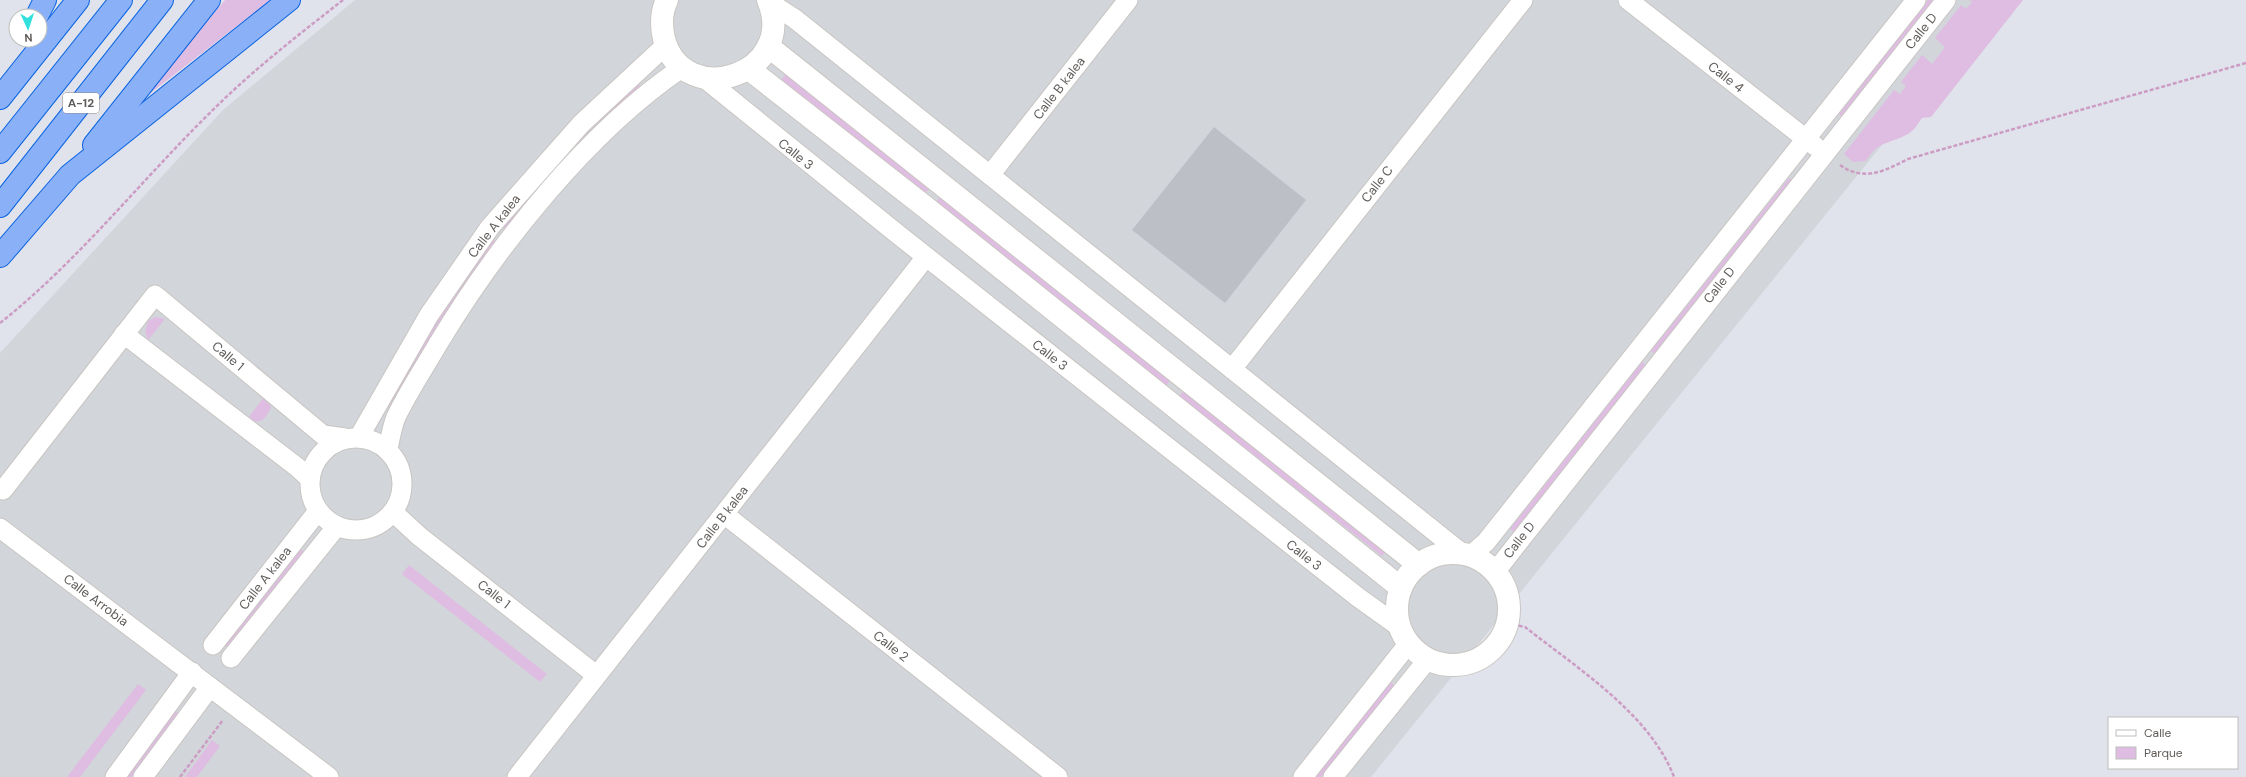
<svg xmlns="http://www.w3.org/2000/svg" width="2246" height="777" font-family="'DM Sans',sans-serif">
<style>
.industrial{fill:#d2d5da}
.green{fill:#dfbde2}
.building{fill:#bcc0c6}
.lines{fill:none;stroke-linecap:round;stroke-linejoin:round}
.street-casing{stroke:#c8c5c2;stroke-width:21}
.secondary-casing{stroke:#cac6c2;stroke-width:24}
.highway-casing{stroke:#0a63e1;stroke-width:24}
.path{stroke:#cc9cc4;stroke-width:2.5;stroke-dasharray:4 2;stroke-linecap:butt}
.street{stroke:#fff;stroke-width:19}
.secondary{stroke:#fff;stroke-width:22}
.highway{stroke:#8ab1f8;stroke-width:22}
.labels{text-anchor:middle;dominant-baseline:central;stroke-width:4;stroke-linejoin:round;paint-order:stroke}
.shield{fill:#fff;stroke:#908d8b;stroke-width:1}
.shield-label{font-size:12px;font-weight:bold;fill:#605c59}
.street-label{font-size:13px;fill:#605c59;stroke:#fff}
</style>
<rect width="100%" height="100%" fill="#e0e3eb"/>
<path class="industrial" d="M355 0H1999L1371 777H0V353L223 110Z"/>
<g class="green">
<path d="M225 0H270L143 99Z"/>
<path d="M1928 0H1935L1843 118 1839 114Z"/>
<path d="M1970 0H2023L1931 117 1922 118C1919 122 1916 128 1912 131 1894 145 1879 138 1866 161L1853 162 1844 154 1894 90 1900 94 1906 86 1901 82 1922 55 1932 64 1945 47 1935 38 1961 5 1966 9 1972 2Z"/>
<path d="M786 74 930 188 924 194 781 80Z"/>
<path d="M638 83 640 86 596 129 506 230 502 227 550 170Z"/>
<path d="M1789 178 1793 181 1655 354 1651 351Z"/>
<path d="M941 196 1172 378 1166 386 935 203Z"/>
<path d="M493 239 496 242C457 295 423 350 391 407L387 405C420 347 454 293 493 239Z"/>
<path d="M155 317 165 319 148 340 145 331 148 321Z"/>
<path d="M1642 362 1646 365 1514 532 1510 529Z"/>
<path d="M1185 389 1388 548 1382 556 1179 396Z"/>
<path d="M265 396 271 407C266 419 260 426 248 418Z"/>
<path d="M299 548 304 552 229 648 225 645Z"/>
<path d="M409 565 547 674 540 682 402 574Z"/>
<path d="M1390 682 1394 685 1321 777H1315Z"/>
<path d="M138 684 146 690 80 777H67Z"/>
<path d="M175 711 179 714 131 777H125Z"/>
<path d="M212 740 220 746 197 777H185Z"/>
</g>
<path class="building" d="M1214 127 1306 200 1225 303 1132 230Z"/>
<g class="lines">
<g class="street-casing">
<g id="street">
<path d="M1628 0 1815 146"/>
<path d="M769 2 795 19 1464 555"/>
<path d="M703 77 900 236 1359 598 1401 628"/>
<path d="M990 175 1128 0"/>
<path d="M124 334 297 467 309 478"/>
<path d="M1232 369 1523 0"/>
<path d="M359 437 429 315 490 227 581 124 666 45"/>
<circle cx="356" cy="484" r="46"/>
<path d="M388 449C390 439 392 427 396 417 408 392 424 368 438 344 497 246 588 131 683 67"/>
<path d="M3 490 155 295 323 435 345 438"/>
<path d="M393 512 419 536 596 675"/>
<path d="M724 514 1058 777"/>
<path d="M0 528 329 777"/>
<path d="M1470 556 1486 542 1916 0"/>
<path d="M1495 572 1946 0"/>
<path d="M213 645 318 511"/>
<path d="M231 658 337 526"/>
<path d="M115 777 192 672"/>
<path d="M143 777 210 687"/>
<path d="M517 777 926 257"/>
<path d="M1303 777 1409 643"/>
<path d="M1333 777 1428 659"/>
</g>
</g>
<g class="secondary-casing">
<g id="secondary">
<path d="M667 0C661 12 661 26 664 39 684 112 799 74 768 0"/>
<path d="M768 46 1419 565"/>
<path d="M749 69 924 206 1401 588"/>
<circle cx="1453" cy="609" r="56"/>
</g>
</g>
<g class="highway-casing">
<g id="highway">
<path d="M37 16 45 0"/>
<path d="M0 98 78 0"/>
<path d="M94 145 209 0"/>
<path d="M0 152 121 0"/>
<path d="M0 206 162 0"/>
<path d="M0 256 70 175 289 0"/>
</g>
</g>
<g class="path">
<path d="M1840 165C1864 182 1885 171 1908 159L2246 63"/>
<path d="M0 323C81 259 145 175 220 103 258 66 301 33 343 0"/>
<path d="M1507 623 1525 627C1577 668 1650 714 1674 777"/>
<path d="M180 777 223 720"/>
</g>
<use href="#street" class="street"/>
<use href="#secondary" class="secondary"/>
<use href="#highway" class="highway"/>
</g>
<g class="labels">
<rect class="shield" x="63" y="93" width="36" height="20" rx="3"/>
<g class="shield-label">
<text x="81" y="103">A-12</text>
</g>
<g class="street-label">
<text transform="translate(1921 31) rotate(-51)">Calle D</text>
<text transform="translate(1726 77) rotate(38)">Calle 4</text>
<text transform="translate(1059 88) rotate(-52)">Calle B kalea</text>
<text transform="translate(796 154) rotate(39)">Calle 3</text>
<text transform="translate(1377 184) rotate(-52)">Calle C</text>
<text transform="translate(494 226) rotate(-52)">Calle A kalea</text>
<text transform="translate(1719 285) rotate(-52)">Calle D</text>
<text transform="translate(1050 355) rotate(38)">Calle 3</text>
<text transform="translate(228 356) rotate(40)">Calle 1</text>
<text transform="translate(722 517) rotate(-52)">Calle B kalea</text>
<text transform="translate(1519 540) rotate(-52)">Calle D</text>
<text transform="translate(1304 555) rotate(38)">Calle 3</text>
<text transform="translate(265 578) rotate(-52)">Calle A kalea</text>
<text transform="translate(494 594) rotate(38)">Calle 1</text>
<text transform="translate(96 600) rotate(37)">Calle Arrobia</text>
<text transform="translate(891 646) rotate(38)">Calle 2</text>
</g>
</g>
<rect x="2108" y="717" width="130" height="52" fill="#ffffff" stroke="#bfbebd"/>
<rect x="2116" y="730" width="20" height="6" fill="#ffffff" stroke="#bfbebd"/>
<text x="2144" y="737" font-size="12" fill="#605c59">Calle</text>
<rect x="2116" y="747" width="20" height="12" fill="#dfbde2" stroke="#bfbebd"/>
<text x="2144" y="757" font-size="12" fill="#605c59">Parque</text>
<g transform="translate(28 28) rotate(177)"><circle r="19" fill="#ffffff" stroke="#bfbebd"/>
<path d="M0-3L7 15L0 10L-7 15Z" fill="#30e1dd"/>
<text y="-6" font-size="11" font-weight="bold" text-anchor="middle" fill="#605c59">N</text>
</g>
</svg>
